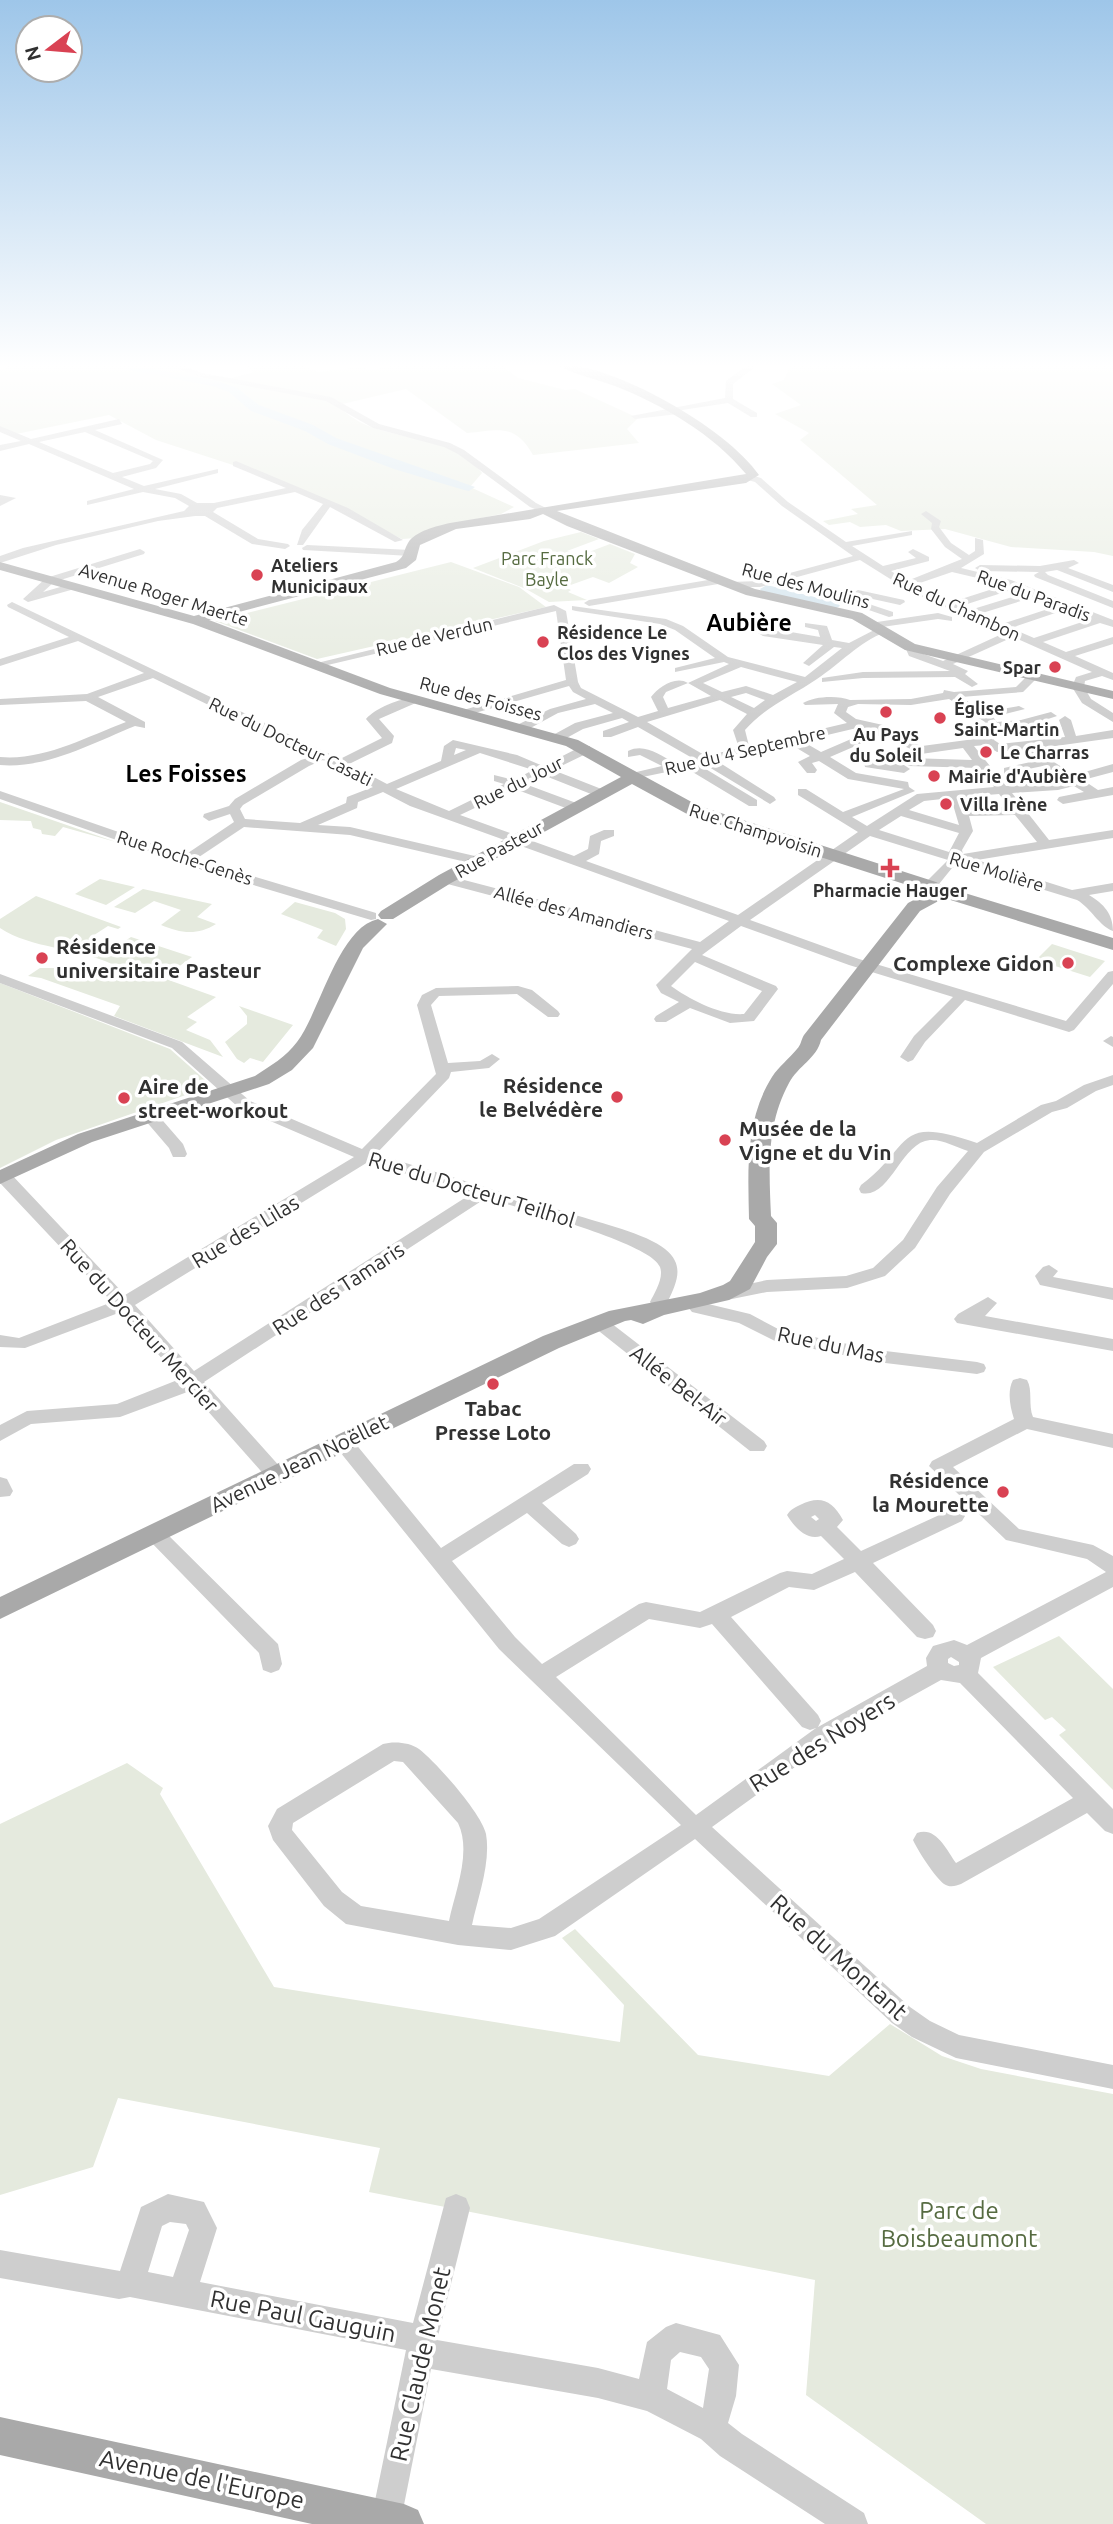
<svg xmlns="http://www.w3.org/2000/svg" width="1113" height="2524" font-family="Ubuntu,sans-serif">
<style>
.green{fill:#e5eade}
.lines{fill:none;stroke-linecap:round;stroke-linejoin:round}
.river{fill:#cfe1eb;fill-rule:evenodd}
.minor{fill:#cecece;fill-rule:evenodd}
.major{fill:#a9a9a9;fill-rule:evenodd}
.poi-dot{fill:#d94253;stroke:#fff;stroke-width:2.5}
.labels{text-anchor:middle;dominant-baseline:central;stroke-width:7;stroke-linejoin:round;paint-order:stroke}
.far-park-label{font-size:18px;fill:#566b41;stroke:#fff}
.far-poi-label{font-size:18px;font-weight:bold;fill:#313131;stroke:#fff;text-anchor:start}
.far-street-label{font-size:18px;fill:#313131;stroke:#fff}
.poi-label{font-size:21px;font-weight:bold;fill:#313131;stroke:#fff;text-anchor:start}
.street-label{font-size:21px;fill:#313131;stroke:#fff}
.far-district-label{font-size:23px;font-weight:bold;fill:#000;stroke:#fff}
.near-street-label{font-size:24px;fill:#313131;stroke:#fff}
.near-park-label{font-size:24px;fill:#566b41;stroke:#fff}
</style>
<rect width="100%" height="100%" fill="#fff"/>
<g class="green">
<path d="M18 363H167L200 375 232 378 254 372 246 366 295 363 318 372 360 367 371 370 409 363H499L518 378 565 390 575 389 638 418 627 429 639 443 533 455C515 423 499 430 467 433L406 389 338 405C374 447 449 427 482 473L470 487 514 507 501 514 466 521 416 538 402 539 345 510 261 474 156 440 109 415 16 434 0 429V370Z"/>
<path d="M791 363H1113V556L1094 552 1011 547 945 529 901 531 886 525 860 527 850 522 829 525 823 521 858 514 851 509 877 505 800 440 809 433 775 414 801 405 772 384 784 380Z"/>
<path d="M581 532 599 539 567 551 581 555 610 544 635 554 630 563 638 567 609 583 593 577 565 587 571 590 568 592 587 600 549 602 526 589 473 568 544 541Z"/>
<path d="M451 562 519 587 546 607 317 659 215 621Z"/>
<path d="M0 802 116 842 63 827 55 836 42 834 41 830 33 828 31 821 0 820Z"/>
<path d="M100 879 135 887 106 905 75 894Z"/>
<path d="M143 889 212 904 197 917 216 924C197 936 180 933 161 925L181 910 154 901 135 913 114 907Z"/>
<path d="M36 896 121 927 118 929 108 926 88 939 113 949 131 937 192 957 163 978 216 997 187 1017 197 1022 186 1030 210 1040 223 1057 114 1016 120 1006 41 978 28 976 40 968H56L87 980 112 964C75 947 32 949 0 928V919Z"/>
<path d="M295 902 335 913 345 919 346 929 336 946 317 938 323 930 281 914Z"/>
<path d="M1052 944 1105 961 1090 977 1036 960Z"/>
<path d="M0 983 170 1049 205 1080 206 1088 56 1140 0 1168Z"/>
<path d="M239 1006 293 1025 263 1062 250 1058 244 1063 237 1059 225 1042 247 1024V1016Z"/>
<path d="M1059 1636 1113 1689V1790L1059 1735 1066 1730 1052 1717 1045 1720 993 1667Z"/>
<path d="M127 1763 163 1788 160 1794 274 1987 620 2042 624 2005 562 1938 575 1929 698 2055 829 2076 890 2024 942 2056 981 2069 1113 2094V2524H986L806 2395 815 2280 369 2192 380 2148 118 2098 93 2167 0 2195V1824Z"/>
</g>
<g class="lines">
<g class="river">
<path d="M93 363H120L218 381 237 388 259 405 313 425 336 438 475 487 469 491 464 490 394 469 328 444 305 431 251 411 229 392 212 386Z"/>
<path d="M767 585 838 603 840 606 833 610 762 592 760 589Z"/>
</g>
<g class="minor">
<path d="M163 363H176L202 373 331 397 379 424 450 443 464 450 536 503 552 511 547 514 530 507 458 454 444 447 373 428 326 401 200 377Z"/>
<path d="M750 363H760L733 384V399L757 413V417H751L728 403 682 410 678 414 635 419 631 416 725 398 726 381Z"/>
<path d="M119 419 122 424 95 430 163 460 156 468 122 477 144 486 218 469V473L155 489 181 494 197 503H214L286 488 233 466V462L236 461 348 508 403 540 395 542 330 507 303 545H297L302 530 323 504 295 492 217 508 213 512 258 539 288 544 290 546 285 549 252 544 205 516H195L158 521 56 545 0 563V556L23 548 184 511 189 506 175 498 143 492 87 505V501L134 489 29 444 0 451V445L21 441 0 432V426L31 439ZM85 432 153 461 150 464 113 473 39 442Z"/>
<path d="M751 475 761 478 788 502 846 542 912 531V535L852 546 883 566 916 558 908 552 913 549 929 557V561L891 571 907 581 962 559 945 547 931 529 932 523 921 514 926 511 941 521 939 527 951 543 969 555 975 551V538L983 540 984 554 961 568 1011 580 1113 620V627L1100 623 1043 642 1066 652 1113 637V644L1075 656 1113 673V680L1102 676 1085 681 1084 687 1091 699 1113 713V722L1082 703 1072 687 1076 677 1092 672 1013 637 953 664 968 671 965 674 978 684 972 687 955 677 863 678 822 682V678L863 672 950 671 909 656 905 647 914 645 918 652 943 661 1004 633 911 592 860 560 760 587H726L725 585 730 582 760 581 853 556 782 506 755 482 748 480V476ZM952 572 1003 584 1005 585 952 602 914 585ZM1014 589 1025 593 970 610 961 606ZM1034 597 1057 606 1002 624 979 614ZM1067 609 1091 619 1034 638 1011 628Z"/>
<path d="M0 495 16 498 0 506Z"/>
<path d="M307 545 411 550 416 553 411 556 303 550 302 548Z"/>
<path d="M140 549 145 552 144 554 54 582 43 592 74 583 79 586 78 588 28 602 23 599 46 578Z"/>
<path d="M1074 560 1079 563 1068 568 1113 585V592L1057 570 1045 572 1048 575 1113 601V608L1035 577 1034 575 1039 572 980 571 975 568 980 565 1040 566Z"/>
<path d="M720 578 724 579V583L589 606 584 603 589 600Z"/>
<path d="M858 590 904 600 905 602 900 605 859 596 854 599 893 612V616L889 617 840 600Z"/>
<path d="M12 602 340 759 382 738 366 719C375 708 405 696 418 698V702L379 719 394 736 392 743 349 764 387 784 441 761 444 746 453 740 517 755 543 766 582 746H590V752L553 770 604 790V796H596L543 775 525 784 579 804V810H571L515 789 460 815 574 856 588 849 590 836 604 830H614V836L601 841 599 854 586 861 738 915 858 832 798 795V789H806L843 812 904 789 848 779 819 761 812 763 817 770 815 773H807L798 762 810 756 790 744 717 761 774 797 776 800 770 804 704 764 699 765 757 800V806H749L686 768 628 780V774L662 766 640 755 628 757V751C645 743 659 755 675 763L694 759 638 727 611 737H603V731L629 722 622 718 583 729 561 741H553V735L575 723 613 713 595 704 558 713 525 731H517V725L550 709 586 699 573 692 569 686 468 715H460V711L566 680 556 611 315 668 309 665 554 605 566 611 578 682 581 688 638 717 658 711 651 697C658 687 676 675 688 683L666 692 663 697 668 708 711 696 688 683 729 664 724 662 675 672V668L715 658 675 630 660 624 576 611 572 610V606L666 619 683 626 728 657 805 677 842 648 834 647 809 666 803 663 823 645 763 636 758 633 759 631H785L820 637 818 630 805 627V623L827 626 832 640 849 643 880 627 876 624 877 622 938 613 952 617V621L938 619 882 627 886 630 885 632C858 643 841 663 817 679 792 696 765 707 745 730L749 746 847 723 834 713 838 704 805 705 803 703C814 696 838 695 850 700L911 699 943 693 944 690 954 692 1016 687 1029 674H1037V678L1023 692 961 697 984 712 1019 706 1025 709 993 717 997 722 1021 720 1051 712 1057 716 1021 728 996 729 994 740 1000 744 1065 737 1059 720 1065 716 1071 720 1076 736 1113 730V738L1034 749 1074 775 1113 764V772L1083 780 1098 790 1113 787V795L1063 804 1057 800 1059 797 1084 792 1074 786 1058 790 1012 793 1049 840 1113 830V838L977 860 1072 890 1113 883V891L1089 895C1104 904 1113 914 1113 931 1099 926 1091 908 1077 900L960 864 952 868 935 889H925V883L948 860 870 836 750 920 859 959 1066 1021 1108 972 1113 971V984L1074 1030 1069 1032 965 1000 925 1042 913 1060 908 1062 900 1057 914 1036 953 997 849 965 741 926 702 955 776 986 778 989 754 1021 730 1023 690 1008 666 1022H656L654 1019 656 1016 679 1002 661 993 656 985 692 949 440 882 438 879 445 875 700 942 729 921 410 806 383 792 358 802 357 808 318 825 350 827 479 857 484 858V864L479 865 350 835 244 827 196 859 376 913V919L371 920 196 868 0 799V791L185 855 234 822 230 814 209 821 203 817 204 814 229 806 235 799 301 760 314 756 153 678 98 697 145 722V728L135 726C93 743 46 769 0 765V757C43 761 86 737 126 722L86 701 0 705V699L87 694 144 673 78 641 0 666V659L69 637 8 607 7 605ZM741 667 797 682 773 695 746 686 722 692 703 683ZM746 693 765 700 754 708 731 697ZM949 699 985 722 982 738 922 746 899 736 883 725 856 719 846 712 848 707 858 704 911 705ZM720 700 747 714 733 730 739 748 706 756 647 722ZM861 727 872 730 821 752 802 741ZM881 735 921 754 963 748 972 760 909 758 903 762 909 766 978 768 994 787 917 794 867 826 852 817 915 791 909 787 908 782 856 773 830 757ZM986 745 997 752 1019 750 1035 761 1004 768V774L1043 766 1065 780 1006 786 974 746ZM456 748 466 750 454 755ZM480 753 533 770 514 780 494 775V781L504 784 449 811 396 789ZM323 760 373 787 347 797 346 803 300 823 245 819 240 809 243 805 309 766ZM999 794 1009 807 967 808 964 797ZM951 798 959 825 909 810 924 801ZM1015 815 1037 842 963 854 962 850 973 831 969 816ZM901 816 959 833 949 852 879 830ZM695 962 762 991 744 1014C721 1016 689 999 671 986Z"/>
<path d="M854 749 877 761 904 765 910 769 904 773 865 767 864 762 848 753Z"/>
<path d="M0 974 182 1042 250 1101 362 1149 436 1074 417 1005 422 995 436 988 518 986 532 990 558 1011 560 1014 558 1017H548L517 994 439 996 431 1005 448 1063 480 1061 492 1054 500 1059 489 1068 451 1072 449 1078 376 1154C442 1174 509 1194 575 1215 598 1222 647 1234 665 1249 685 1265 677 1282 668 1301L674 1308 665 1314 659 1312 650 1302C655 1292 664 1278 660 1267 652 1243 515 1207 486 1198L204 1382 282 1469 285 1474 282 1479H268L190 1391 120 1417 31 1424 0 1441V1425L27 1411 117 1404 180 1379 121 1312 25 1348 0 1347V1335L19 1338 112 1302 0 1183V1173H10L125 1295 354 1157 238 1107 172 1048 0 983ZM368 1162 471 1194 194 1371 135 1305Z"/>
<path d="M1111 1036 1113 1037V1047L1103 1041Z"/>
<path d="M1113 1075V1085L1096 1091 1067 1108 1052 1112 984 1152 950 1194 915 1248 885 1276 847 1288 767 1292 727 1300 718 1294 721 1290 767 1280 846 1276 873 1268 903 1240 937 1187 968 1151C956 1147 942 1139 930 1140 901 1142 890 1200 861 1193L859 1189 861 1185C914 1145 894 1114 977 1143L1041 1105 1056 1101 1084 1085Z"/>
<path d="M151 1112 157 1114 183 1144 187 1154 185 1157H173L169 1148 145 1120 143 1117 145 1114Z"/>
<path d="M1049 1265 1058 1271 1053 1277 1113 1288V1300L1040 1285 1035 1276 1043 1267Z"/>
<path d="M692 1295 698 1297 704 1303 750 1314 780 1330 877 1350 977 1362 984 1364 986 1368 984 1372 977 1374 877 1362 775 1341 739 1323 692 1312 683 1301Z"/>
<path d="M988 1297 997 1303 985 1316 1113 1339V1351L957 1323 954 1319 958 1314Z"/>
<path d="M601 1318 607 1320 764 1441 767 1446 764 1451H750L595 1328 592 1324Z"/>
<path d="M1020 1378 1027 1380C1033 1390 1028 1405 1033 1417L1113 1434V1448L1027 1429 953 1467 1019 1529 1093 1545 1113 1556V1587L981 1658 978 1673 1113 1809V1834L1105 1831 1087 1813 961 1884C956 1886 950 1888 944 1884 935 1877 918 1851 913 1840L917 1833C936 1826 946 1849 956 1863L1073 1798 960 1683 941 1680 831 1741 712 1827 910 2007 930 2021 959 2035 1113 2065V2089L956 2058 912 2037 892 2023 695 1839 555 1936 511 1950 458 1945 346 1924 324 1906 273 1840 268 1826 277 1809 383 1744C393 1741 410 1742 419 1749 436 1762 482 1814 486 1834 491 1863 478 1897 472 1925L511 1928 539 1919 681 1825 499 1649 336 1447 333 1442 336 1437H350L441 1548 574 1464H588L591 1469 588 1474 542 1503 576 1534 579 1539 576 1544 569 1547 562 1544 527 1513 452 1561 515 1637 542 1664 639 1604 646 1602 700 1612 780 1573 787 1571 812 1574 844 1559 821 1536C807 1541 794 1527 787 1515 791 1509 794 1508 800 1505 820 1495 832 1500 843 1520L837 1527 861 1551 948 1511 955 1509 962 1511 965 1516 962 1521 873 1563 933 1625 936 1631 933 1637 925 1639 917 1637 855 1572 814 1590 789 1587 731 1617 818 1715 821 1721 818 1727 927 1666 926 1658 933 1646 954 1640 967 1645 1106 1572 1087 1559 1006 1540 929 1466 932 1461 1014 1419C1010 1407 1007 1391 1013 1380ZM815 1515 819 1519 816 1521 811 1517ZM649 1619 700 1628 712 1624 802 1727 810 1730 816 1728 696 1815 556 1677ZM951 1657 959 1662V1665L954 1666 948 1663V1659ZM394 1761 403 1762 458 1823C472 1852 455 1892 449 1921L361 1906 342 1892 292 1830 293 1823Z"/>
<path d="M0 1477 7 1479 13 1491 10 1496 0 1497Z"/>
<path d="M154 1526 161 1528 278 1644 282 1664 279 1670 271 1673 263 1670 259 1653 147 1538 144 1533 147 1528Z"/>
<path d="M168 2194 204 2202 217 2228 200 2282 413 2323 446 2198 456 2194 466 2198 470 2208 437 2340 598 2368 639 2379 647 2342 666 2327 676 2323 720 2335 739 2365 736 2396 728 2423 742 2434 864 2513 868 2524H825L720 2456 701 2439 647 2411 598 2398 431 2369 401 2520 400 2524H372L371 2520 406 2350 130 2297 119 2299 0 2278V2250L120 2271 141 2207ZM170 2222 186 2224 189 2230 173 2277 148 2272 162 2226ZM680 2352 701 2357 709 2369 703 2408 667 2389 671 2360Z"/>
</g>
<g class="major">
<path d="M554 363C612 363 726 427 759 475L746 483 557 511 755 589 862 613 915 644 1113 691V699L905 650 852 619 746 595 567 526 543 514 530 519 456 529 420 545 416 560 406 568 209 620 390 688 578 740 699 806 936 882 945 887 1113 938V950L944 898 920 911 821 1040C817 1058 798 1066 789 1083 766 1125 769 1170 771 1216L777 1223V1244L767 1257 750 1289 729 1300 664 1315 643 1324 631 1320 625 1321 559 1348 0 1619V1597L543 1336 609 1311 700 1293 723 1285 730 1281 755 1242V1226L749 1219C748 1170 745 1120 772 1077 779 1066 789 1059 797 1049 801 1045 801 1040 804 1035L908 903 929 892 687 814 632 784 451 883 393 919H381L378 915 381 911 439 875 621 777 566 746 380 694 193 624 0 570V562L194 616 396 562C405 557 403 551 408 543 415 531 437 526 450 523L746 474C713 434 663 405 615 386 596 379 571 374 554 363Z"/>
<path d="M378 919 387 924 363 948 313 1048 292 1070 269 1084 92 1142 0 1184V1170L78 1134 255 1076C270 1066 286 1057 297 1042 320 1012 338 928 378 919Z"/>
<path d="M0 2417 404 2504 418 2510 424 2524H312L0 2455Z"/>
</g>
</g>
<linearGradient id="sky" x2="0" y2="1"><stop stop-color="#9ec6e9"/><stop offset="0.51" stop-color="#fff"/><stop offset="1" stop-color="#fff" stop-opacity="0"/></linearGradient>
<rect width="1113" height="717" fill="url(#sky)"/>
<g class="poi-dot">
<circle cx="257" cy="575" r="7"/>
<circle cx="543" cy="642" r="7"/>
<circle cx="1055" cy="667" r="7"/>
<circle cx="886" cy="712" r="7"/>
<circle cx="940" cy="718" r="7"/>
<circle cx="986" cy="752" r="7"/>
<circle cx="934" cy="776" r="7"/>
<circle cx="946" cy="804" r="7"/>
<path d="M886.5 857.5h7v7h7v7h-7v7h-7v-7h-7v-7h7z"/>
<circle cx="42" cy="958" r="7"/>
<circle cx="1068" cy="963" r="7"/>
<circle cx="617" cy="1097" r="7"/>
<circle cx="124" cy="1098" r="7"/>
<circle cx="725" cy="1140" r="7"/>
<circle cx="493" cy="1384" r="7"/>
<circle cx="1003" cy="1492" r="7"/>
</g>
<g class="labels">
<g class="far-park-label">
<text x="547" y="558">Parc Franck<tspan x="547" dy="21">Bayle</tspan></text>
</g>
<g class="far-poi-label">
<text x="271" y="565">Ateliers<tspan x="271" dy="21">Municipaux</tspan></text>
<text x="557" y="632">Résidence Le<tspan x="557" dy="21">Clos des Vignes</tspan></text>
<text x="1041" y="667" text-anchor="end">Spar</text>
<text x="954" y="708">Église<tspan x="954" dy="21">Saint-Martin</tspan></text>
<text x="886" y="734" text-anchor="middle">Au Pays<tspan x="886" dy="21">du Soleil</tspan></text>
<text x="1000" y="752">Le Charras</text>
<text x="948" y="776">Mairie d'Aubière</text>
<text x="960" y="804">Villa Irène</text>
<text x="890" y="890" text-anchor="middle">Pharmacie Hauger</text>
</g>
<g class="far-street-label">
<text transform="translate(806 585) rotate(15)">Rue des Moulins</text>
<text transform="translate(164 594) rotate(17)">Avenue Roger Maerte</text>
<text transform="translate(1034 595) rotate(20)">Rue du Paradis</text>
<text transform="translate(957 606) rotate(25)">Rue du Chambon</text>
<text transform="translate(434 636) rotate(-13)">Rue de Verdun</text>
<text transform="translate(481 698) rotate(15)">Rue des Foisses</text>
<text transform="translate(291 741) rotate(26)">Rue du Docteur Casati</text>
<text transform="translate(745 750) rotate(-13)">Rue du 4 Septembre</text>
<text transform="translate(518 782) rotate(-26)">Rue du Jour</text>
<text transform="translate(756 830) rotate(18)">Rue Champvoisin</text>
<text transform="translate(499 849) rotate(-29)">Rue Pasteur</text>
<text transform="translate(185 857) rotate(18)">Rue Roche-Genès</text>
<text transform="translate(997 871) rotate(17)">Rue Molière</text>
<text transform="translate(574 912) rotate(15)">Allée des Amandiers</text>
</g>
<g class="poi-label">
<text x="56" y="946">Résidence<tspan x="56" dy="24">universitaire Pasteur</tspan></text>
<text x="1054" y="963" text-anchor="end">Complexe Gidon</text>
<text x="603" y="1085" text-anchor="end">Résidence<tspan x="603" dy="24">le Belvédère</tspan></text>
<text x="138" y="1086">Aire de<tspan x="138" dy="24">street-workout</tspan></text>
<text x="739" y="1128">Musée de la<tspan x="739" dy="24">Vigne et du Vin</tspan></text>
<text x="493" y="1408" text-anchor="middle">Tabac<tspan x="493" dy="24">Presse Loto</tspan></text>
<text x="989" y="1480" text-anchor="end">Résidence<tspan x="989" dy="24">la Mourette</tspan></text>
</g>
<g class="street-label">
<text transform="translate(472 1189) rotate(17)">Rue du Docteur Teilhol</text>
<text transform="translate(245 1231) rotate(-31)">Rue des Lilas</text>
<text transform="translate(338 1288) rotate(-33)">Rue des Tamaris</text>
<text transform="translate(140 1325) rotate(48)">Rue du Docteur Mercier</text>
<text transform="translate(831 1344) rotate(12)">Rue du Mas</text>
<text transform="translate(679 1385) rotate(38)">Allée Bel-Air</text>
<text transform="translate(299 1463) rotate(-26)">Avenue Jean Noëllet</text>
</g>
<g class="far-district-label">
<text x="749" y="622">Aubière</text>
<text x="186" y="773">Les Foisses</text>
</g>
<g class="near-street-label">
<text transform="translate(822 1742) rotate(-32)">Rue des Noyers</text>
<text transform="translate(839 1957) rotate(42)">Rue du Montant</text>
<text transform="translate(303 2316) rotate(11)">Rue Paul Gauguin</text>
<text transform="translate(420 2364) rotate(-77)">Rue Claude Monet</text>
<text transform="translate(202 2479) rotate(12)">Avenue de l'Europe</text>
</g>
<g class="near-park-label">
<text x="959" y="2210">Parc de<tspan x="959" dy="28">Boisbeaumont</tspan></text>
</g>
</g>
<g transform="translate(49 49) rotate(254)"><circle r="33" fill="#ffffff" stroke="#adadad" stroke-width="2"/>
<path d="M0-5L12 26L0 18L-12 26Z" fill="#d94253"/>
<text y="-10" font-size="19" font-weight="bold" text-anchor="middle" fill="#313131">N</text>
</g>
</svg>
